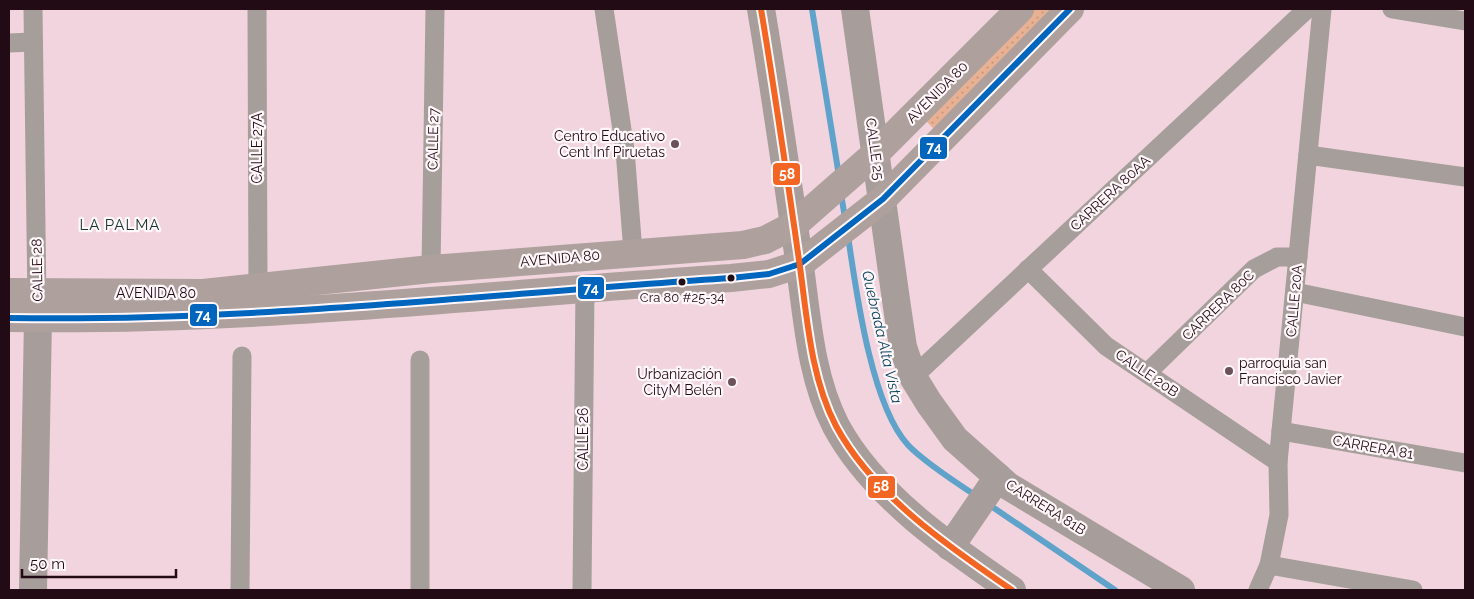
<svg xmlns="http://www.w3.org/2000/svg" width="1474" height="599" font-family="Raleway,sans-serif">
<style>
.grass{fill:url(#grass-dots)}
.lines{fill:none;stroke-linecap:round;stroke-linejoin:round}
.stream{stroke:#5fa2ca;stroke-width:6}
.street{stroke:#a59e9a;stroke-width:19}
.secondary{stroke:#a79d9a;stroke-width:28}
.primary{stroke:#ada09d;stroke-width:28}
.bus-1-casing{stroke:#fff7fa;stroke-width:10}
.bus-2-casing{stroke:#fff7fa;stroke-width:10}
.bus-1{stroke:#0065bd;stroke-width:6}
.bus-2{stroke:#f26522;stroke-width:6}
.poi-dot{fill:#6b515b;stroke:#fff7fa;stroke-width:2}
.bus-dot{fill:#230b15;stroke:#fff7fa;stroke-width:2}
.labels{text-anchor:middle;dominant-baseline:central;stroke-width:4.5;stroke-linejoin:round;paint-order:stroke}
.bus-label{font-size:13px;fill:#230b15;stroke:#fff7fa}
.street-label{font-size:14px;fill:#230b15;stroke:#fff7fa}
.poi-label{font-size:14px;fill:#230b15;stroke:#fff7fa;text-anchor:end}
.neighbourhood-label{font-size:15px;letter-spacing:1px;fill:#173730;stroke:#fff7fa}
.water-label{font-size:15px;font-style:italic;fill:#104764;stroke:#fff7fa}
.line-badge{stroke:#fff7fa;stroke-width:2}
.badge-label{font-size:14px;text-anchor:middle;font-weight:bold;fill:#fff}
</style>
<defs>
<pattern id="grass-dots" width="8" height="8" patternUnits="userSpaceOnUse" patternTransform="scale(1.25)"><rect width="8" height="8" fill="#e9b193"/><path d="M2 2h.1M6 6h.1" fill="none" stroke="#c8977e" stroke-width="1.8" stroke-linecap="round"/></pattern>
</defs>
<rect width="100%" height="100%" fill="#f1d4dd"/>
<path class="grass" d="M1034 9H1057L935 130 924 119Z"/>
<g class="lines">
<g class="stream">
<path d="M812 9 839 176"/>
<path d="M841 194 845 218"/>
<path d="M848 236C856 290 871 405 908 445 923 461 958 484 978 497"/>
<path d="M988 504 1115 590"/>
</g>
<g class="street">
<path d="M33 9 37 302"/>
<path d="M257 9 258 288"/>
<path d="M604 9 625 150 633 252"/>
<path d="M1392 9 1465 21"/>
<path d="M9 43 33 42"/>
<path d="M1308 155 1465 177"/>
<path d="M431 269 435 9"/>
<path d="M1028 269 1106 346 1278 462"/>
<path d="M1295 292 1465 327"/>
<path d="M1147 373 1254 269 1277 257H1298"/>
<path d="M913 377 1307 9"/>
<path d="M1281 431 1465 463"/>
<path d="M1269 565 1413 590"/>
<path d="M240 590 242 356"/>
<path d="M420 590V360"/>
<path d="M582 590 585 288"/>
<path d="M1258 590 1269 565 1279 515 1278 462 1322 9"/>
</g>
<g class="secondary">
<path d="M761 9C775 92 787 176 799 260 807 315 810 376 836 426 873 495 949 547 1012 590"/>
<path d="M855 9 897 307 903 347 913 377 929 403 955 439 1008 486 1181 590"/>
<path d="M950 547 998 477"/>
<path d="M33 590 38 319"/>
</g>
<g class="primary">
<path d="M9 292 203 293 431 269 743 245 765 240 794 225 876 153 1020 9"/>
<path d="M9 318C250 322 491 294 731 278L769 274 800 264 883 199 1070 9"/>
</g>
<g class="bus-1-casing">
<path id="bus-1" d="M9 318C250 322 491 294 731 278L769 274 800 264 883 199 1070 9"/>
</g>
<g class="bus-2-casing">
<path id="bus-2" d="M761 9C775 92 787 176 799 260 807 315 810 376 836 426 873 495 949 547 1012 590"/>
</g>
<use href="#bus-1" class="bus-1"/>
<use href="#bus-2" class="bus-2"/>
</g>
<g class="poi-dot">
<circle cx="675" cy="144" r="5"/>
<circle cx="1229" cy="371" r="5"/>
<circle cx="732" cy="382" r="5"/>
</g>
<g class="bus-dot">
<circle cx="731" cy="278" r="4.5"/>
<circle cx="682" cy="282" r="4.5"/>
</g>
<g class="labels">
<g class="bus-label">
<text x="682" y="297">Cra 80 #25-34</text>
</g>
<g class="street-label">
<text transform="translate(937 92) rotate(-45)">AVENIDA 80</text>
<text transform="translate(433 139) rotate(-89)">CALLE 27</text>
<text transform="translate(257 148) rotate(-90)">CALLE 27A</text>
<text transform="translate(875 149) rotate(82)">CALLE 25</text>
<text transform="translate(1110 193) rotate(-43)">CARRERA 80AA</text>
<text transform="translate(560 258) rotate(-5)">AVENIDA 80</text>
<text transform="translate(37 270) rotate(-91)">CALLE 28</text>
<text x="156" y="293">AVENIDA 80</text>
<text transform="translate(1294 301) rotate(-85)">CALLE 20A</text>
<text transform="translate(1218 305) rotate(-44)">CARRERA 80C</text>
<text transform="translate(1147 373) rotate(34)">CALLE 20B</text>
<text transform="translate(583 439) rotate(-90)">CALLE 26</text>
<text transform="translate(1373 447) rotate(10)">CARRERA 81</text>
<text transform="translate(1046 507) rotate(32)">CARRERA 81B</text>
</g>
<g class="poi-label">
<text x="665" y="136">Centro Educativo<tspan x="665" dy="16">Cent Inf Piruetas</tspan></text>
<text x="1239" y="363" text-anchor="start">parroquia san<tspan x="1239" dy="16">Francisco Javier</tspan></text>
<text x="722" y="374">Urbanización<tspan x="722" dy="16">CityM Belén</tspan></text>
</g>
<g class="neighbourhood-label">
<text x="120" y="225">LA PALMA</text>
</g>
<g class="water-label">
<text transform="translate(882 337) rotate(77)">Quebrada Alta Vista</text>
</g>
</g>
<g class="line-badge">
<rect x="919" y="136" width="29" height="24" rx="5" fill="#0065bd"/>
<rect x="772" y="162" width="29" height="24" rx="5" fill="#f26522"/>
<rect x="577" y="276" width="28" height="24" rx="5" fill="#0065bd"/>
<rect x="189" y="303" width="29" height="24" rx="5" fill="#0065bd"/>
<rect x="867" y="475" width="29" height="24" rx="5" fill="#f26522"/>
</g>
<g class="badge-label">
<text x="934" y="152">74</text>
<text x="787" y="179">58</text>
<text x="591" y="293">74</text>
<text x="203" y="320">74</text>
<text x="881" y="491">58</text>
</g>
<rect width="1474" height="599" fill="none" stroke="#230b15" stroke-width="20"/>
<path d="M22 569v8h154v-8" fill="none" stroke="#230b15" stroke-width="2.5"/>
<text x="30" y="569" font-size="15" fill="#230b15" stroke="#fff7fa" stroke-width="4" paint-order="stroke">50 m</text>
</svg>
